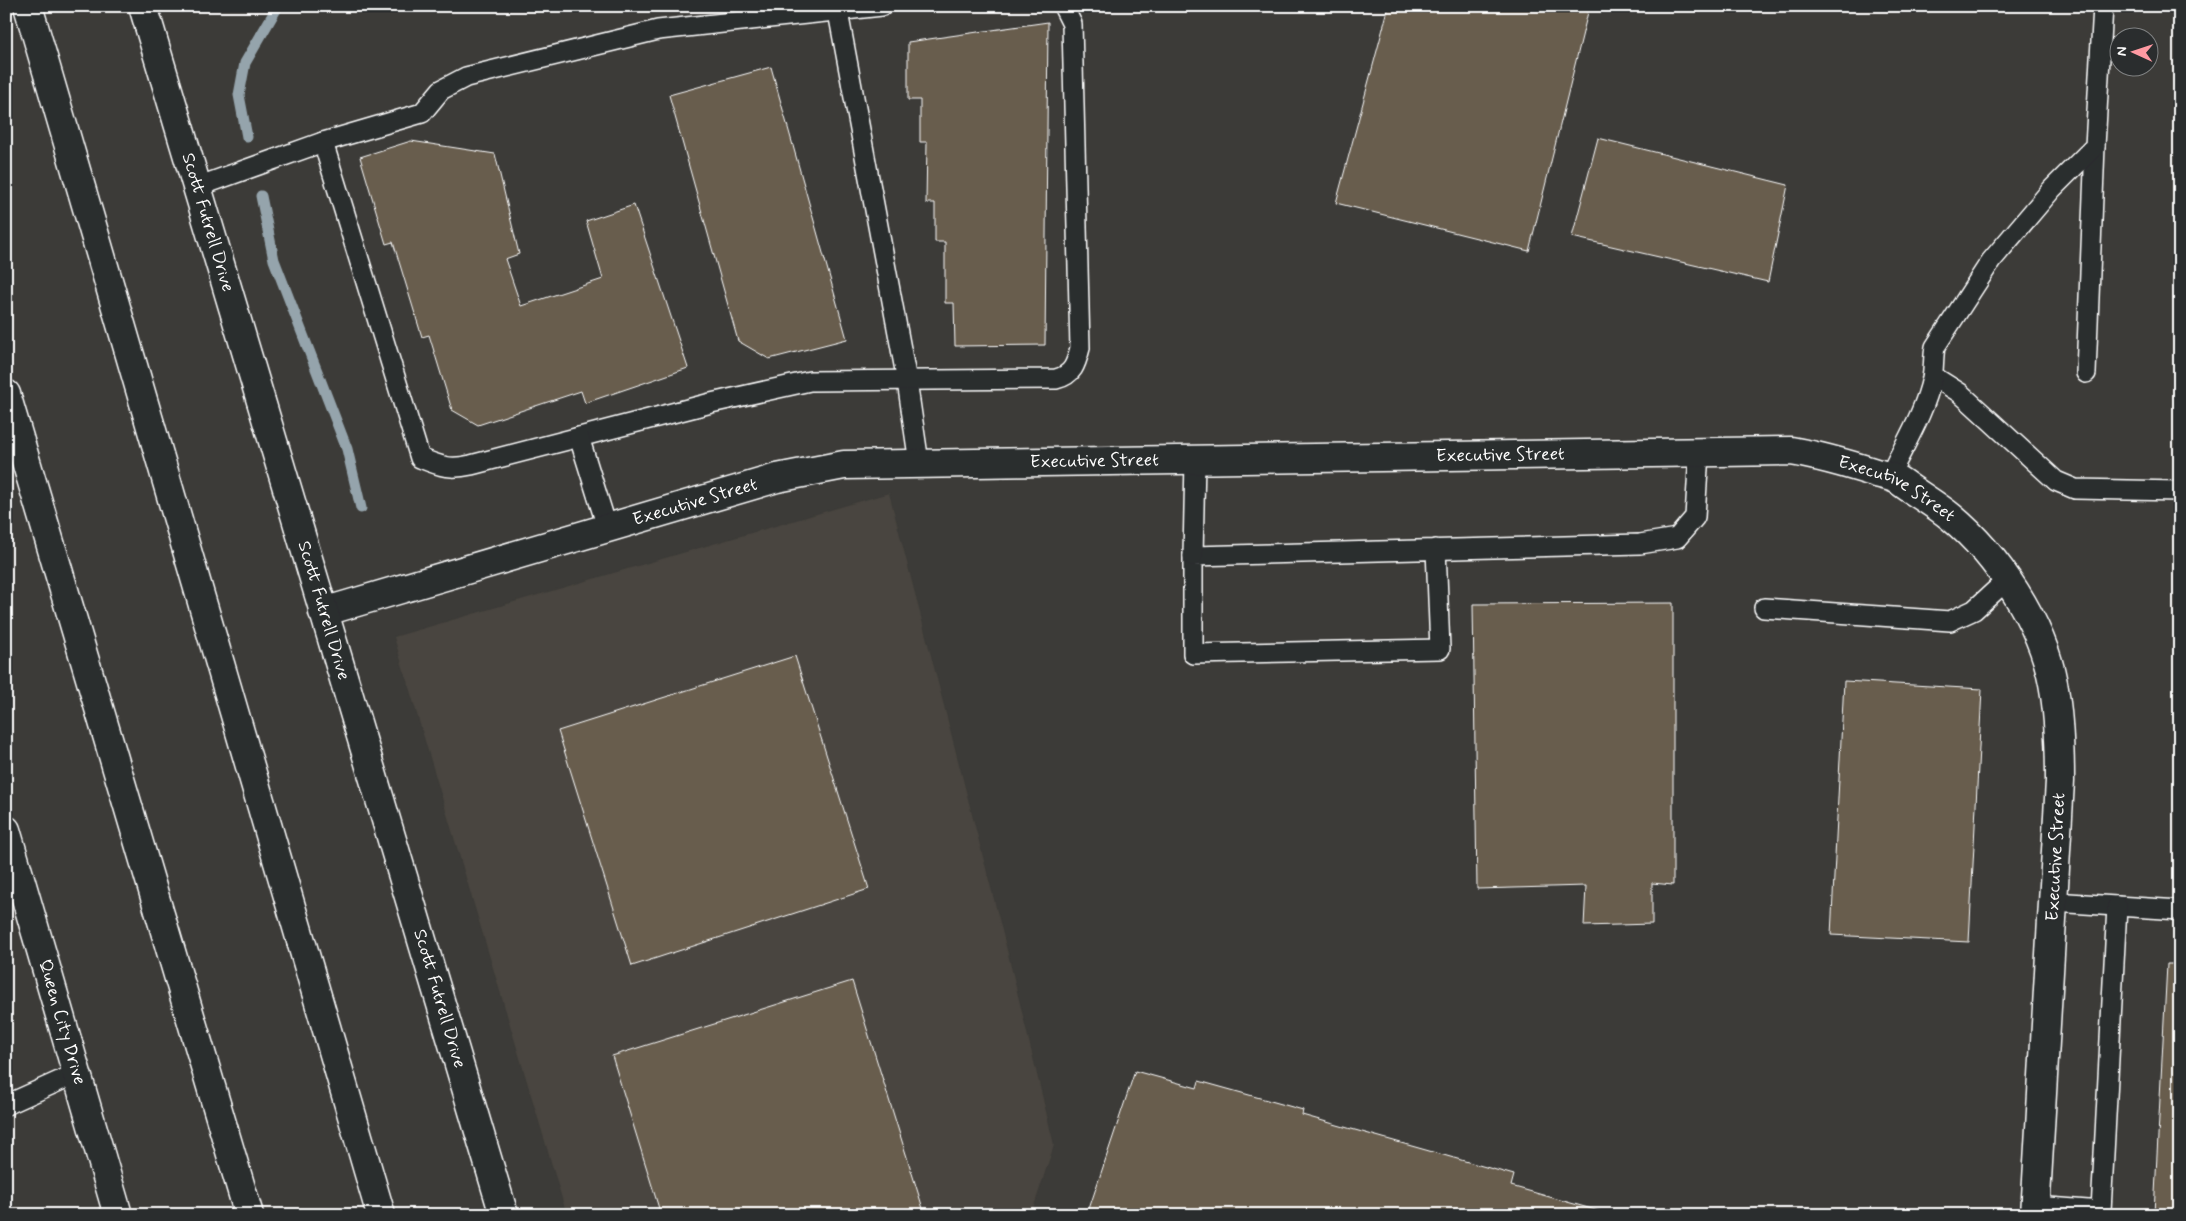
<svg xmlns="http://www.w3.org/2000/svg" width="2186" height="1221" font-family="Mynerve,sans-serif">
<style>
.built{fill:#49453f}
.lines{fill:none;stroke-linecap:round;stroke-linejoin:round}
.stream{stroke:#95a4ac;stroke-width:11}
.building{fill:#675d4e;stroke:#fff}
.service-casing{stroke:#fff;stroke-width:22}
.minor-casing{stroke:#fff;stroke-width:31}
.tertiary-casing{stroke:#fff;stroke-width:31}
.motorway-casing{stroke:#fff;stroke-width:31}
.service{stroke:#2a2d2e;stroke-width:19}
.minor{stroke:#2a2d2e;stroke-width:28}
.tertiary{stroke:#2a2d2e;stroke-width:28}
.motorway{stroke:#2a2d2e;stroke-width:28}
.labels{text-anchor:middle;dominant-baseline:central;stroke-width:4;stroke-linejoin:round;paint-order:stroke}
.street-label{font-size:18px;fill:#fff;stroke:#2a2d2e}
</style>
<rect width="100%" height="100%" fill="#3c3b38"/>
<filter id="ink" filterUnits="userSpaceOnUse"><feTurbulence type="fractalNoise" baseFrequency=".02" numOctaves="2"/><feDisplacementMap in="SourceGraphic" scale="10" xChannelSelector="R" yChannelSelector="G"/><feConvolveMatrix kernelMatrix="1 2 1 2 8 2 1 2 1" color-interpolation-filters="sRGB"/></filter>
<g filter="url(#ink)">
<path class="built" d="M889 493 1008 954 1054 1145 1031 1215H567L394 637Z"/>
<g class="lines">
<g class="stream">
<path d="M247 137 239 95 245 63 278 6"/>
<path d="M261 196 274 260 347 449 361 508"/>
</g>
</g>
<g class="building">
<path d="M1389 6 1589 8 1529 251 1336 203Z"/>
<path d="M1048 22 1045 345 955 346 954 303H945V242H935V203H926L927 142H920V100H908V42Z"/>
<path d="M771 67 847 339 769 359 738 341 669 95Z"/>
<path d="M1598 138 1788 185 1768 282 1572 237Z"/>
<path d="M411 141 495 154 519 254 505 259 521 306 603 279 586 221 634 205 688 368 585 403 581 391 478 425 452 410 429 335 422 337 393 242 386 244 360 157Z"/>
<path d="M2180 333V401H2176Z"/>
<path d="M1673 603V885L1652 883V924L1584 926 1586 886 1477 889 1473 604Z"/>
<path d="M795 656 869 889 632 966 558 731Z"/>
<path d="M1844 681 1982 689 1969 942 1831 935Z"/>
<path d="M2167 964H2180V1215L2154 1213Z"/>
<path d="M852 981 925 1215H661L612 1056Z"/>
<path d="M1135 1071 1197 1088 1199 1081 1303 1110 1302 1115 1514 1175 1511 1186 1613 1215H1087Z"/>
</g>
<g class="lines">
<g class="service-casing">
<g id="service">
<path d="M838 12 907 381 919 463"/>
<path d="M323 142 420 458C440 466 449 470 471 465L711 403 810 381 1056 379C1073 375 1076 364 1080 348L1072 24 1063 6"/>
<path d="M197 187 323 142 422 113 441 90 466 77 658 30 882 6"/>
<path d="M2086 373 2095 146"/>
<path d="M1933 376 1960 393 2056 481 2075 489 2180 491"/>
<path d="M579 437 607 527"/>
<path d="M1889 477C1904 445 1925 412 1932 378 1934 369 1933 358 1935 347L1991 261 2052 189 2095 146 2103 6"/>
<path d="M1436 549 1440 649 1193 654V556L1640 544 1677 538 1695 517 1699 452"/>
<path d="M1193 556 1195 460"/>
<path d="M1764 608 1950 621 1974 610 2008 579"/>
<path d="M2053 902 2180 910"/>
<path d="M6 1105 77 1073"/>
<path d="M2036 1206 2101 1211 2117 906"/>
</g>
</g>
<g class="minor-casing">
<g id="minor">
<path id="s1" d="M323 612 777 478 844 465 1791 451C1821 456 1848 464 1876 473 1884 475 1895 477 1901 482 1917 494 1935 504 1951 517 1997 555 2042 623 2053 683 2059 715 2060 748 2060 781L2035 1215"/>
</g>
</g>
<g class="tertiary-casing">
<g id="tertiary">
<path id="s2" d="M143 6 504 1215"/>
<path id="s3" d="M6 830 118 1215"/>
</g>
</g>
<g class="motorway-casing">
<g id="motorway">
<path d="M28 6 381 1215"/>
<path d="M6 394 249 1215"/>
</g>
</g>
<use href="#service" class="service"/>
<use href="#minor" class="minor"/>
<use href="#tertiary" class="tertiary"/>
<use href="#motorway" class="motorway"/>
</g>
</g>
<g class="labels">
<g class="street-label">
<text stroke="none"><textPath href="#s2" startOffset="226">Scott Futrell Drive</textPath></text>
<text stroke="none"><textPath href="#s1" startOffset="1198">Executive Street</textPath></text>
<text stroke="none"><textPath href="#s1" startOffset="792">Executive Street</textPath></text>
<text stroke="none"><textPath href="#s1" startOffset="1602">Executive Street</textPath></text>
<text stroke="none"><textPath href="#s1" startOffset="388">Executive Street</textPath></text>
<text stroke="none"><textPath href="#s2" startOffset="631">Scott Futrell Drive</textPath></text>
<text transform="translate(2056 857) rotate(-87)">Executive Street</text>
<text stroke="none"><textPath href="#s2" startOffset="1036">Scott Futrell Drive</textPath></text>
<text stroke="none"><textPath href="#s3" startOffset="200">Queen City Drive</textPath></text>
</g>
</g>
<rect width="2186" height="1221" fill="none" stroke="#2a2d2e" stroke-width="25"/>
<rect x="12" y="12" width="2161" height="1196" fill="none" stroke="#fff" stroke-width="2" filter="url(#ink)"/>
<g transform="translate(2134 52) rotate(273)"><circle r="24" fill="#2a2d2e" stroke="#7f8182"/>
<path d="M0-4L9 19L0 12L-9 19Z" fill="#ff9aa2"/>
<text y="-8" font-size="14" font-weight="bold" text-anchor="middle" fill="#ffffff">N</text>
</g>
</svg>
